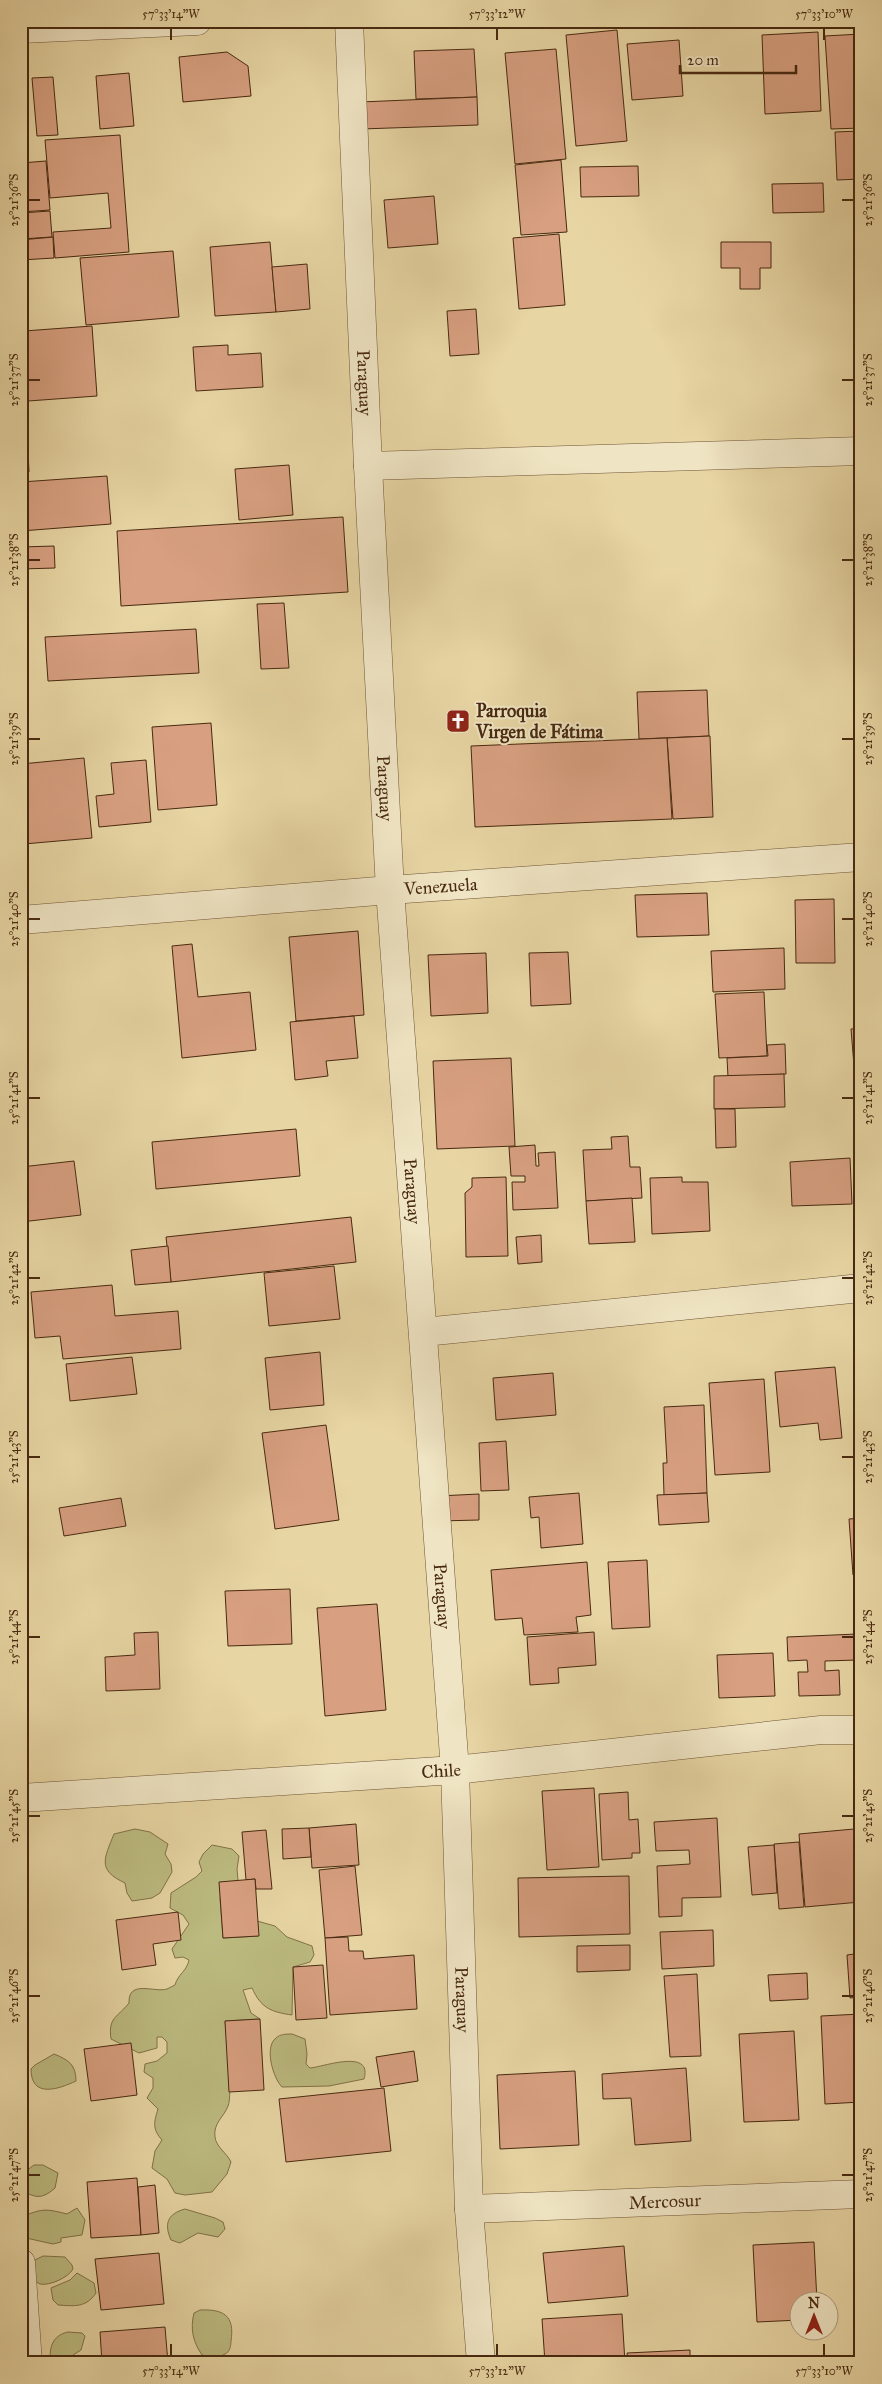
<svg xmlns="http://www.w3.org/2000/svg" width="882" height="2384" font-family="'IM FELL Great Primer',serif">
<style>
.green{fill:#bcbb80;stroke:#827248}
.building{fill:#d8a081;stroke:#482910}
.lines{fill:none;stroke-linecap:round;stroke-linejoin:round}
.street-casing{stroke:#705435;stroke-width:29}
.street{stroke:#efe4c3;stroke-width:28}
.ticks{fill:none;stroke:#482910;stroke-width:2}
.labels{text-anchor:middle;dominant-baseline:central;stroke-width:4;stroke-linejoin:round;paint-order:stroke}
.street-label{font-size:18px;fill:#482910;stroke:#efe4c3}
.poi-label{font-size:18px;font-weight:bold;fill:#482910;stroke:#efe4c3;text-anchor:start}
.neatline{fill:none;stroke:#482910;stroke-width:2}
.ticks-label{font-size:12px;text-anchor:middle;fill:#482910}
</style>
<rect width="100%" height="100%" fill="#e7d5a3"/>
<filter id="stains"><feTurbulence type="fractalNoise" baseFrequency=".004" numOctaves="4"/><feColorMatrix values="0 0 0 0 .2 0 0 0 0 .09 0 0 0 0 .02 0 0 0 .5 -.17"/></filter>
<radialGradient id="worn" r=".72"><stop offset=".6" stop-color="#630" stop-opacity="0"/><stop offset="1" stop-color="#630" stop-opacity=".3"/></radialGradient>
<g class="green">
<path d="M135 1829 150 1832 168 1844 165 1854 171 1864 172 1872 160 1893 152 1898 132 1901 127 1893 125 1883C97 1870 104 1859 114 1834Z"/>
<path d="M212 1845 232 1849 239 1856 237 1869 238 1880 225 1887 220 1898 223 1938 258 1936 257 1921 275 1926 287 1937 312 1946 314 1955 310 1962 293 1967 292 2015C271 2012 261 2008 252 1988L243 1990 251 2013 260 2019 225 2021C226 2036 233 2095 228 2106 224 2117 213 2123 215 2137 216 2147 227 2153 231 2162L227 2174 212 2192 185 2195 175 2193 167 2179 152 2168 155 2151 162 2140C152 2129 154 2122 158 2109L147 2098 153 2088V2078L144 2072 145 2064 157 2061 167 2053V2042L162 2037H157V2048L139 2053 111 2039C108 2017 117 2018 129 2003 128 1979 155 1993 167 1989 170 1988 172 1986 175 1985 178 1974 187 1971 189 1960L183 1957 175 1958 172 1949 189 1924 183 1915 170 1908 171 1893 196 1877 202 1871 199 1862 203 1854Z"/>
<path d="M292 2034 305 2039 307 2054 306 2064 310 2068C323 2067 373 2048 364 2079L329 2086 282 2087C273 2078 264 2047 276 2038 280 2034 287 2034 292 2034Z"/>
<path d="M54 2054C69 2060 76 2065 76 2081 59 2089 31 2099 31 2069L35 2065Z"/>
<path d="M34 2165H43L58 2173 55 2188C45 2197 38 2199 27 2193 22 2180 22 2173 34 2165Z"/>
<path d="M77 2208 85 2220 82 2235 61 2238V2242L53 2244 26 2238 23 2234 26 2229 24 2216C43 2208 47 2209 67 2214Z"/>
<path d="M185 2209 215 2218 223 2222 225 2229 218 2237 198 2233 180 2243 171 2240C164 2224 167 2214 185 2209Z"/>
<path d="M43 2256 65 2257 72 2265 73 2269C68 2278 49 2286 40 2284L33 2280 31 2262Z"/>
<path d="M77 2273 94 2283 96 2293C86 2308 74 2306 58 2305L53 2300 51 2288 70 2280Z"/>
<path d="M200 2310C223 2309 235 2315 231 2341 231 2345 230 2352 225 2354 219 2358 209 2356 202 2355 193 2342 190 2329 194 2313Z"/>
<path d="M68 2332 82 2333 85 2336 81 2350 70 2357 68 2363H51C48 2348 53 2335 68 2332Z"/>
</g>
<g class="building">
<path d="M617 30 627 141 576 146 566 35Z"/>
<path d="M818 32 821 111 765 114 762 35Z"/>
<path d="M861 34V128L831 129 825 36Z"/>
<path d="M679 40 683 96 632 100 627 44Z"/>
<path d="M474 49 477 97 416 99 414 51Z"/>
<path d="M556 49 566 159 515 164 505 53Z"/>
<path d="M227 52 248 66 251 96 183 102 179 57Z"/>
<path d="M129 73 134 126 100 129 96 76Z"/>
<path d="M53 77 58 135 37 136 32 78Z"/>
<path d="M477 97 478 125 361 129V102Z"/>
<path d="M861 131V179L837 180 835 132Z"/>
<path d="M120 135 129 252 55 258 53 232 111 228 108 193 50 198 45 140Z"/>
<path d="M561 160 567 232 521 235 515 165Z"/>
<path d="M46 161 50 210 21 212V163Z"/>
<path d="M638 166 639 196 581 197 580 167Z"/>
<path d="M823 183 824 212 773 213 772 184Z"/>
<path d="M434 196 438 244 388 248 384 200Z"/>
<path d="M50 211 52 237 21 239V213Z"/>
<path d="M559 234 565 305 519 309 513 238Z"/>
<path d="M53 237 54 258 21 260V240Z"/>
<path d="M270 242 276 312 215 316 210 247Z"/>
<path d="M721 242H771V268H760V289H740V268H721Z"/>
<path d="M173 251 179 317 86 325 80 258Z"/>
<path d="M307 264 310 309 276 312 272 267Z"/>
<path d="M476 309 479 354 450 356 447 311Z"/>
<path d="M92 326 97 396 28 401 24 331Z"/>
<path d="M228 345V355L261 353 263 387 196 391 193 347Z"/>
<path d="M21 411H26L29 472H21Z"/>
<path d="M289 465 293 515 239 520 235 469Z"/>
<path d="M107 476 111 524 21 531V482Z"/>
<path d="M343 517 348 592 121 606 117 531Z"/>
<path d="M54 546 55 568 21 569V547Z"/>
<path d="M284 603 289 668 261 669 257 604Z"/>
<path d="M196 629 199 673 48 681 45 637Z"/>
<path d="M707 690 709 736 639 739 637 692Z"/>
<path d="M211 723 217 805 158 810 152 727Z"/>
<path d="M710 736 713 817 673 819 667 738Z"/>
<path d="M667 738 672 819 475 827 471 746Z"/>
<path d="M84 758 92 838 24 844 21 812V764Z"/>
<path d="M146 760 151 822 99 827 96 796 114 794 111 763Z"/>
<path d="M21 812 24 844 21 845Z"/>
<path d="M707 893 709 935 637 937 635 895Z"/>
<path d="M834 899 835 963H796L795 900Z"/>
<path d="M358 931 364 1015 296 1021 289 937Z"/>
<path d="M192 944 198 997 250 992 256 1050 182 1058 172 946Z"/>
<path d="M784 948 785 989 713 992 711 951Z"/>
<path d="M568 952 571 1004 531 1006 529 953Z"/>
<path d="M486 953 488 1013 431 1016 428 955Z"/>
<path d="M764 992 767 1056 719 1058 715 994Z"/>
<path d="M354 1016 358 1058 326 1061 328 1076 295 1080 290 1022Z"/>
<path d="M861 1028V1065L854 1066 851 1029Z"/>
<path d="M785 1044 786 1074 728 1077 727 1058 768 1056 767 1045Z"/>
<path d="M511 1058 515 1146 437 1149 433 1061Z"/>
<path d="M784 1074 785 1107 714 1109V1076Z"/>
<path d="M715 1109H735L736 1147 716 1148Z"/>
<path d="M296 1129 300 1176 156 1189 152 1142Z"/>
<path d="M628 1136 630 1167H640L642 1198 586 1201 583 1150 612 1149 611 1137Z"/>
<path d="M535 1145 536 1166H539L538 1153 555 1152 558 1208 513 1210 512 1182H525V1176H511L509 1147Z"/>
<path d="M850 1158 852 1204 792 1206 790 1162Z"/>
<path d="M74 1161 81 1215 21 1222V1167Z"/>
<path d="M506 1177 508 1256 466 1257 465 1193 472 1187V1178Z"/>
<path d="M682 1177V1182H708L710 1231 652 1234 650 1178Z"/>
<path d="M632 1198 635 1242 589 1244 586 1201Z"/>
<path d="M351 1217 356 1262 171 1282 166 1237Z"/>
<path d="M541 1235 542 1262 518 1264 516 1237Z"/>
<path d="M168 1246 171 1282 135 1285 131 1250Z"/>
<path d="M334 1266 340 1319 269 1326 264 1273Z"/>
<path d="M112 1285 115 1316 178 1311 181 1349 63 1359 60 1336 35 1338 31 1292Z"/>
<path d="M320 1352 324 1405 270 1410 265 1358Z"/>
<path d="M132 1357 137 1394 70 1401 66 1364Z"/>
<path d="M835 1367 842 1438 820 1440 818 1423 780 1427 775 1372Z"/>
<path d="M553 1373 556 1415 496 1420 493 1378Z"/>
<path d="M764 1379 770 1472 715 1475 709 1383Z"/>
<path d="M704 1405 707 1493 664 1495 663 1463H667L664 1407Z"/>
<path d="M326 1425 339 1520 275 1529 262 1433Z"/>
<path d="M506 1441 509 1490 481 1491 479 1443Z"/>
<path d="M579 1493 583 1544 541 1548 539 1517 531 1518 529 1497Z"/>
<path d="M707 1493 709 1522 659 1525 657 1495Z"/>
<path d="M479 1494V1520L439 1521 438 1496Z"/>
<path d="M121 1498 126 1526 64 1536 59 1508Z"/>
<path d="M861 1518V1574L853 1575 849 1519Z"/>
<path d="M647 1560 650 1627 612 1629 608 1562Z"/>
<path d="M587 1562 591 1615 576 1617 578 1632 524 1635 522 1618 495 1620 491 1570Z"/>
<path d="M290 1589 292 1644 228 1646 225 1591Z"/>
<path d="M377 1604 386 1710 325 1716 317 1608Z"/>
<path d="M158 1632 160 1689 106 1691 105 1657 135 1655 134 1633Z"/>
<path d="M594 1632 596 1665 558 1668 559 1683 530 1685 527 1637Z"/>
<path d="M857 1634V1660L825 1661V1671L839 1670 840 1695 799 1696 798 1672H808L807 1660 788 1661 787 1637Z"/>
<path d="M773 1653 775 1696 719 1698 717 1655Z"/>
<path d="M594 1788 599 1867 547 1870 542 1791Z"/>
<path d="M628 1792 629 1820 638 1819 640 1853H632V1858L602 1860 599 1794Z"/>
<path d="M717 1818 721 1897 682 1898V1916L659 1917 657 1866 690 1864 689 1850 656 1851 654 1822Z"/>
<path d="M356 1824 359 1865 312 1868 309 1828Z"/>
<path d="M309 1828 311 1857 283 1859 282 1829Z"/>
<path d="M854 1829 860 1902 805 1907 799 1834Z"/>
<path d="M266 1830 272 1889H256L255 1879 246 1880 242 1832Z"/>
<path d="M799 1842 804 1907 779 1909 774 1844Z"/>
<path d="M774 1845 777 1893 752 1895 748 1847Z"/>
<path d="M355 1866 362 1935 325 1938 319 1870Z"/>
<path d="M629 1876 630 1934 519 1937 518 1878Z"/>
<path d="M255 1879 259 1936 223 1938 219 1882Z"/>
<path d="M178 1912 181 1940 153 1944 156 1965 122 1970 116 1920Z"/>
<path d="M713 1930 714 1966 662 1969 660 1932Z"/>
<path d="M348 1937 349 1951H363L364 1959 414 1955 417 2009 330 2015 325 1938Z"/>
<path d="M630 1945V1970L577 1972V1946Z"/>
<path d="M861 1953V1997L850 1998 847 1955Z"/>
<path d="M323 1965 327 2018 296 2020 293 1967Z"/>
<path d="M807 1973 808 1999 770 2001 768 1975Z"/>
<path d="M697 1974 701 2056 670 2057 664 1976Z"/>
<path d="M861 2014V2102L825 2104 821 2016Z"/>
<path d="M260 2019 264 2090 229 2092 225 2021Z"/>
<path d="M794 2031 799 2120 744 2122 739 2034Z"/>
<path d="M131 2043 137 2095 91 2101 84 2049Z"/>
<path d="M414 2051 418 2081 381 2087 376 2057Z"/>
<path d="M686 2068 691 2141 635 2145 631 2098 603 2099 602 2074Z"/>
<path d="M575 2071 579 2145 500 2149 497 2075Z"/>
<path d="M384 2088 391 2151 286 2162 279 2099Z"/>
<path d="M137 2178 141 2235 91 2238 87 2182Z"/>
<path d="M155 2185 159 2233 141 2235 138 2187Z"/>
<path d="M814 2242 817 2302H800V2320L757 2322 753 2245Z"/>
<path d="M624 2246 628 2296 548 2303 543 2253Z"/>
<path d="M159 2253 164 2304 101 2310 95 2259Z"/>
<path d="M622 2314 625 2363H545L542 2319Z"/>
<path d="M165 2327 168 2363H102L100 2332Z"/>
<path d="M690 2350V2363H628L627 2353Z"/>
</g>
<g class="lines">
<g class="street-casing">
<g id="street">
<path id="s1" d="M349 21 368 466 390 890 455 1770 469 2209 481 2363"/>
<path d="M21 29 197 21"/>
<path d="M368 466 861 451"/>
<path id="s2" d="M21 920 390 890 861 857"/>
<path d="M424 1332 861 1288"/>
<path id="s3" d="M21 1798 455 1770 821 1730H861"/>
<path id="s4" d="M469 2209 861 2194"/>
<path d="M21 2263 28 2363"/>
</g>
</g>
<use href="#street" class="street"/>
</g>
<path class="ticks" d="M171 28V40M497 28V40M824 28V40M28 200H40M842 200H854M28 380H40M842 380H854M28 560H40M842 560H854M28 739H40M842 739H854M28 919H40M842 919H854M28 1098H40M842 1098H854M28 1278H40M842 1278H854M28 1457H40M842 1457H854M28 1637H40M842 1637H854M28 1816H40M842 1816H854M28 1996H40M842 1996H854M28 2175H40M842 2175H854M171 2344V2356M497 2344V2356M824 2344V2356"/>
<defs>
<g id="church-square" transform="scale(1.25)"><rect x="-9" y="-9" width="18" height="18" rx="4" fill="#8f2418" stroke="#efe4c3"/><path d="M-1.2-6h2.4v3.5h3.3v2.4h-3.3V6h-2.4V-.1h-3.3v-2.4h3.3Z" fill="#fff"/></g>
</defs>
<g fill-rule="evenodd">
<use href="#church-square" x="458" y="721"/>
</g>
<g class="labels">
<g class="street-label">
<text stroke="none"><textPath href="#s1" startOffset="362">Paraguay</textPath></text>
<text stroke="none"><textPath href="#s1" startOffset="768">Paraguay</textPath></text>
<text stroke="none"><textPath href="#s2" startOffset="421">Venezuela</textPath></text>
<text stroke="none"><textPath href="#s1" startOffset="1172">Paraguay</textPath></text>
<text stroke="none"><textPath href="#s1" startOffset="1578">Paraguay</textPath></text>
<text stroke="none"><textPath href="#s3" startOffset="421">Chile</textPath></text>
<text stroke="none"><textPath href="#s1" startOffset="1982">Paraguay</textPath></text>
<text stroke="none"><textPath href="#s4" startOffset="196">Mercosur</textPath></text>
</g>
<g class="poi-label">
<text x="476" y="711">Parroquia<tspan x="476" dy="21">Virgen de Fátima</tspan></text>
</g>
</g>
<rect width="882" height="2384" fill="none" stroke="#e7d5a3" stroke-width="55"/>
<g transform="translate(814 2316)"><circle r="24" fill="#efe4c3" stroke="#ac997b"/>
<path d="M0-4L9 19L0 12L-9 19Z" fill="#8f2418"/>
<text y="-8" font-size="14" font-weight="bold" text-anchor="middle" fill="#482910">N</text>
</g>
<path d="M680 65v8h116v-8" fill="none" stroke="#482910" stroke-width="2.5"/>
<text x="687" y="65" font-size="15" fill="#482910" stroke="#efe4c3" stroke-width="4" paint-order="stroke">20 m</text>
<rect x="28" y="28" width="826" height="2328" class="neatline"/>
<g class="ticks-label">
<text x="171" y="18">57°33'14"W</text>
<text x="497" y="18">57°33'12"W</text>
<text x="824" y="18">57°33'10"W</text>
<text transform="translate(14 200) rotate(-90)" y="4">25°21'36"S</text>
<text transform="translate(868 200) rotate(-90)" y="4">25°21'36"S</text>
<text transform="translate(14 380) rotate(-90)" y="4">25°21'37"S</text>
<text transform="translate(868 380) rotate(-90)" y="4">25°21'37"S</text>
<text transform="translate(14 560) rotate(-90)" y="4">25°21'38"S</text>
<text transform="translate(868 560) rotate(-90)" y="4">25°21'38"S</text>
<text transform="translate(14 739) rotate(-90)" y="4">25°21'39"S</text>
<text transform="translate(868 739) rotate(-90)" y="4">25°21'39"S</text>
<text transform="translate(14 919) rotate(-90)" y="4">25°21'40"S</text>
<text transform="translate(868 919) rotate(-90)" y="4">25°21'40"S</text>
<text transform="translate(14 1098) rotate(-90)" y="4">25°21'41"S</text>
<text transform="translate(868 1098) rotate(-90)" y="4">25°21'41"S</text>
<text transform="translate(14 1278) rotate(-90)" y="4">25°21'42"S</text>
<text transform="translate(868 1278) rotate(-90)" y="4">25°21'42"S</text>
<text transform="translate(14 1457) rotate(-90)" y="4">25°21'43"S</text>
<text transform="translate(868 1457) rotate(-90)" y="4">25°21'43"S</text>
<text transform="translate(14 1637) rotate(-90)" y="4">25°21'44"S</text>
<text transform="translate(868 1637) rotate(-90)" y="4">25°21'44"S</text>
<text transform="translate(14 1816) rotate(-90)" y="4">25°21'45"S</text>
<text transform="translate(868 1816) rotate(-90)" y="4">25°21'45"S</text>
<text transform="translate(14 1996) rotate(-90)" y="4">25°21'46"S</text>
<text transform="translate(868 1996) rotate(-90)" y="4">25°21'46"S</text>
<text transform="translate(14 2175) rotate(-90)" y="4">25°21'47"S</text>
<text transform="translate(868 2175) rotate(-90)" y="4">25°21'47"S</text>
<text x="171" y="2375">57°33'14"W</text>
<text x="497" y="2375">57°33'12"W</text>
<text x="824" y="2375">57°33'10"W</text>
</g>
<rect width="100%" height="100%" filter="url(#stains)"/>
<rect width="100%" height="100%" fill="url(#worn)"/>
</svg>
